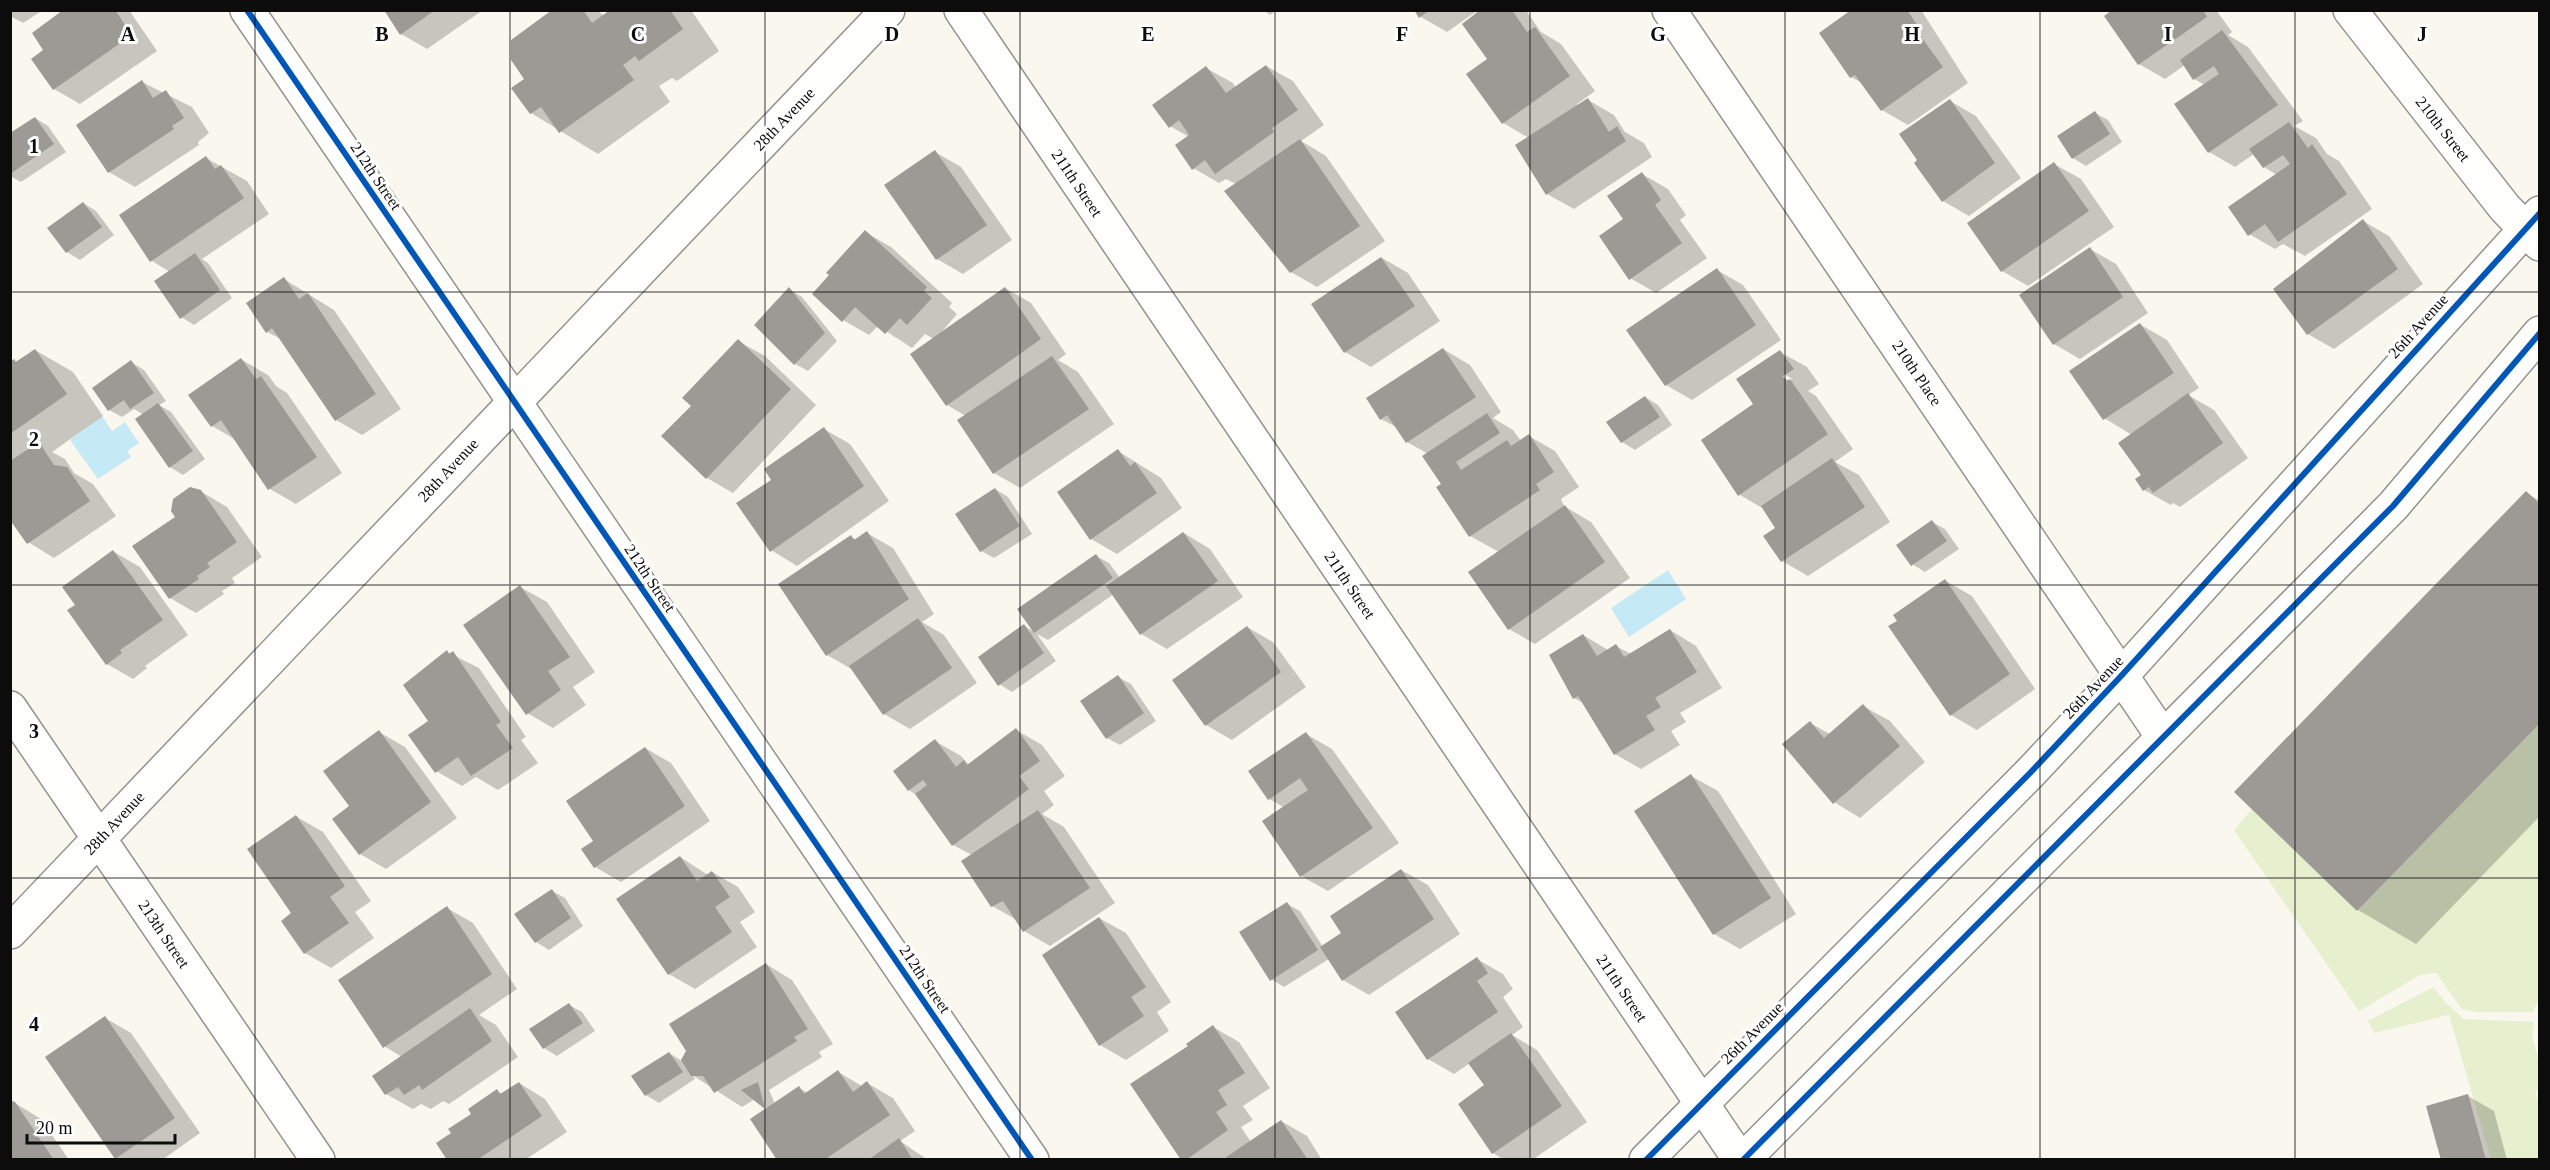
<svg xmlns="http://www.w3.org/2000/svg" width="2550" height="1170" font-family="Georgia,serif">
<style>
.green{fill:#e6f0cf}
.water{fill:#c5eaf5}
.shadow{fill:#0003;fill-rule:evenodd}
.building{fill:#9d9a95}
.lines{fill:none;stroke-linecap:round;stroke-linejoin:round}
.minor-casing{stroke:#93928e;stroke-width:36}
.minor{stroke:#fefefd;stroke-width:33}
.cycleway-casing{stroke:#fff;stroke-width:10}
.cycleway{stroke:#0057b8;stroke-width:6}
.grid{fill:none;stroke:#0c0c0c;stroke-width:1.5;stroke-opacity:0.55}
.labels{text-anchor:middle;dominant-baseline:central;stroke-width:6;stroke-linejoin:round;paint-order:stroke}
.street-label{font-size:16px;fill:#0c0c0c;stroke:#fff}
.grid-label{font-size:20px;text-anchor:middle;font-weight:bold;fill:#0c0c0c;stroke:#fff;stroke-width:6;stroke-linejoin:round;paint-order:stroke}
</style>
<rect width="100%" height="100%" fill="#faf7ef"/>
<g class="green">
<path d="M2539 723 2540 996 2533 1012H2475L2462 1009 2436 973 2420 975 2359 1011 2234 830 2252 809 2358 911Z"/>
<path d="M2433 987 2448 1005 2464 1019 2534 1022 2532 1034 2539 1063V1089L2535 1091 2539 1106V1159H2491L2449 1015 2374 1033 2368 1021Z"/>
</g>
<g class="water">
<path d="M102 416 112 431 125 422 139 443 127 451 131 457 98 479 70 440Z"/>
<path d="M1668 570 1686 599 1629 637 1611 608Z"/>
</g>
<g class="shadow">
<path d="M10 10H43L23 23 10 16Z"/>
<path d="M66 10H129L157 51 80 104 54 89 45 50Z"/>
<path d="M385 10H483L427 49 401 34Z"/>
<path d="M555 10H596L605 16 612 10H691L719 51 677 81 672 78 659 86 670 102 598 154 531 113 526 79Z"/>
<path d="M1263 10H1277L1270 15Z"/>
<path d="M1416 10H1524L1527 12 1541 32 1561 44 1595 91 1577 104 1578 106 1588 100 1614 115 1625 132 1644 143 1652 157 1574 209 1547 194 1529 138 1503 123 1477 11 1447 32 1421 17Z"/>
<path d="M1854 10H1921L1968 83 1908 125 1882 110 1864 84 1851 77Z"/>
<path d="M2115 10H2216L2232 32 2228 35 2248 47 2303 121 2294 126 2316 138 2327 154 2339 161 2372 209 2305 256 2283 244 2275 249 2249 234 2277 175 2264 167 2254 154 2235 167 2209 152 2205 85 2194 79 2185 65 2165 79 2139 64Z"/>
<path d="M1266 66 1293 81 1324 125 1301 141 1326 156 1385 241 1317 287 1291 272 1236 184 1226 179 1219 183 1193 168 1189 137 1170 126 1206 68 1233 83 1236 88Z"/>
<path d="M142 82 192 107 209 133 198 142 199 145 135 187 109 172Z"/>
<path d="M1950 101 1976 116 2021 178 1969 216 1943 201Z"/>
<path d="M2095 113 2108 120 2122 142 2086 166 2073 158Z"/>
<path d="M35 118 48 126 66 152 21 182 10 176V135Z"/>
<path d="M935 152 961 167 1012 240 963 274 937 259Z"/>
<path d="M206 158 247 181 269 214 202 259 208 263 232 298 194 325 181 317 170 272 152 261Z"/>
<path d="M2054 164 2081 179 2114 227 2028 286 2002 271Z"/>
<path d="M1642 174 1668 189 1686 215 1680 220 1707 258 1656 293 1630 278 1625 220Z"/>
<path d="M83 203 96 211 114 235 80 260 67 252Z"/>
<path d="M2363 221 2389 236 2423 284 2334 349 2308 334Z"/>
<path d="M865 232 891 247 952 303 949 307 957 314 940 334 1005 288 1031 303 1066 354 1058 360 1078 372 1114 424 1020 488 994 473 966 416 947 405 934 339 925 334 912 348 878 326 869 335 843 320Z"/>
<path d="M2090 249 2116 264 2148 313 2080 359 2054 344Z"/>
<path d="M1382 258 1408 273 1440 321 1371 367 1345 352Z"/>
<path d="M1717 270 1743 285 1781 340 1692 400 1666 385Z"/>
<path d="M284 279 334 310 401 409 362 435 336 420 283 340 267 332Z"/>
<path d="M789 289 802 297 837 341 808 371 795 364Z"/>
<path d="M2141 325 2167 340 2199 388 2188 395 2214 410 2248 458 2180 507 2173 503 2171 505 2144 490 2132 435 2104 418Z"/>
<path d="M738 341 765 356 816 405 733 493 707 478 693 406Z"/>
<path d="M1443 349 1470 365 1501 412 1493 418 1513 430 1521 441 1529 436 1555 451 1579 487 1561 499 1564 506 1591 522 1630 578 1535 644 1509 629 1499 552 1470 536 1428 454 1407 442 1398 428 1381 419Z"/>
<path d="M35 350 73 372 103 416 52 452 65 459 74 473 93 484 116 516 54 558 28 542 10 518V365Z"/>
<path d="M1780 352 1807 367 1819 384 1808 391 1816 396 1853 449 1835 462 1859 475 1890 522 1808 576 1782 561 1778 528 1764 509 1740 495 1755 404ZM1783 373 1792 379 1790 381 1781 376Z"/>
<path d="M242 360 268 375 276 386 287 393 342 473 296 504 270 489 236 440 212 426Z"/>
<path d="M131 362 144 370 166 401 159 405 171 412 205 459 183 475 170 467 144 415 134 409 122 417 109 410Z"/>
<path d="M1645 397 1658 405 1672 425 1635 450 1622 442Z"/>
<path d="M824 429 850 444 889 501 797 566 771 550 773 480Z"/>
<path d="M1118 451 1161 478 1182 508 1117 554 1091 539Z"/>
<path d="M995 489 1008 497 1032 534 994 558 981 551Z"/>
<path d="M200 491 227 507 262 557 232 578 235 583 222 591 224 594 196 613 170 598 177 517Z"/>
<path d="M2526 493 2540 501V816L2416 944 2358 910 2236 792Z"/>
<path d="M1932 522 1945 529 1959 549 1925 572 1912 564Z"/>
<path d="M867 533 893 548 934 614 922 622 944 635 977 683 910 729 884 714 853 670 827 655 851 537 857 540Z"/>
<path d="M1184 533 1210 549 1243 597 1167 649 1141 634 1114 594 1048 640 1037 634 1056 661 1012 692 999 684 1024 626 1035 632 1096 556 1109 563 1120 578Z"/>
<path d="M114 552 140 567 188 635 145 666 147 668 133 679 107 664 77 605Z"/>
<path d="M1946 581 1972 596 2035 689 1977 730 1951 715Z"/>
<path d="M520 587 547 602 595 672 573 687 586 705 553 728 527 713Z"/>
<path d="M1247 627 1273 642 1306 687 1232 740 1206 725Z"/>
<path d="M1670 630 1696 646 1722 688 1680 713 1686 722 1671 731 1680 745 1641 769 1615 754 1585 704 1574 698 1583 635 1608 650 1616 646 1631 654Z"/>
<path d="M447 652 479 668 526 737 521 740 538 763 498 790 476 777 462 786 436 771 430 722Z"/>
<path d="M1118 677 1131 684 1156 721 1120 745 1107 738Z"/>
<path d="M1863 706 1890 721 1925 762 1860 818 1834 802 1810 723 1830 734Z"/>
<path d="M1016 730 1042 745 1065 776 1044 791 1054 805 1042 814 1064 827 1115 903 1050 946 1024 931 1017 920 992 906 972 855 953 845 916 795 909 790 935 741 961 756 969 765Z"/>
<path d="M379 732 405 747 457 818 386 869 360 854 351 807Z"/>
<path d="M1306 734 1332 749 1399 843 1328 891 1301 876 1265 822 1285 808 1269 799Z"/>
<path d="M645 748 671 763 710 821 621 882 595 867 583 849 595 841Z"/>
<path d="M1691 776 1718 791 1796 914 1740 949 1714 934Z"/>
<path d="M297 817 323 832 371 901 355 912 374 938 331 968 305 953 293 914Z"/>
<path d="M680 857 708 875 712 872 738 887 755 912 740 922 757 947 695 989 669 974Z"/>
<path d="M1401 870 1428 885 1460 934 1369 995 1343 980 1329 959 1284 987 1271 979 1287 904 1300 911 1323 947 1343 934Z"/>
<path d="M552 891 565 898 583 926 549 950 536 942Z"/>
<path d="M447 908 473 923 517 989 479 1015 496 1025 518 1057 449 1104 443 1101 431 1109 421 1104 413 1109 386 1094 402 1057 384 1046Z"/>
<path d="M1099 918 1126 933 1171 1002 1157 1012 1169 1031 1126 1060 1100 1045Z"/>
<path d="M1477 959 1503 974 1513 989 1503 997 1523 1027 1512 1035 1537 1050 1587 1122 1532 1160H1504L1493 1153 1460 1104 1487 1086 1470 1063 1454 1074 1428 1059Z"/>
<path d="M766 964 792 980 833 1044 819 1052 822 1057 769 1090 775 1104 799 1088 808 1093 838 1072 862 1086 867 1083 893 1098 915 1131 900 1141 928 1160H779L768 1109 755 1099 742 1107 692 1075 695 1079 659 1103 646 1095 634 1076 669 1053 682 1061Z"/>
<path d="M569 1005 582 1012 595 1031 557 1056 544 1048 531 1029Z"/>
<path d="M105 1018 131 1033 200 1133 162 1160 116 1158Z"/>
<path d="M1213 1027 1239 1042 1270 1088 1243 1106 1253 1120 1241 1127 1251 1142 1281 1121 1307 1136 1322 1160H1183L1190 1047Z"/>
<path d="M519 1083 545 1099 567 1132 525 1160H448L453 1133 497 1091 503 1094Z"/>
<path d="M2468 1096 2494 1111 2507 1160H2443Z"/>
<path d="M15 1103 41 1119 69 1160H10Z"/>
</g>
<g class="building">
<path d="M63 10H115L132 35 53 90 31 59 43 50 32 33Z"/>
<path d="M384 10H435L400 35Z"/>
<path d="M552 10H583L592 23 610 10H670L683 29 639 61 635 56 623 65 634 80 559 133 541 107 530 114 511 88 524 79 511 60V40Z"/>
<path d="M1414 10H1430L1419 18Z"/>
<path d="M1480 10H1512L1527 32 1535 27 1570 76 1502 124 1466 74 1487 59 1462 24Z"/>
<path d="M1851 10H1907L1920 29 1917 31 1943 67 1881 111 1855 75 1850 78 1819 33Z"/>
<path d="M2112 10H2203L2207 17 2138 65 2104 16Z"/>
<path d="M2222 30 2278 105 2208 153 2174 104 2219 74 2214 66 2193 80 2180 60Z"/>
<path d="M1266 65 1298 110 1272 128 1274 132 1215 174 1205 160 1192 170 1175 145 1189 135 1179 120 1169 128 1152 105 1206 66 1226 93Z"/>
<path d="M142 80 153 98 166 90 184 118 172 126 174 129 108 173 76 125Z"/>
<path d="M1588 98 1609 132 1617 126 1626 141 1546 195 1515 145Z"/>
<path d="M1950 99 1995 163 1942 202 1914 163 1917 160 1899 134Z"/>
<path d="M2095 111 2110 134 2072 159 2057 136Z"/>
<path d="M35 117 54 144 10 174V133Z"/>
<path d="M2289 122 2308 148 2312 144 2347 194 2278 242 2265 224 2248 236 2228 207 2290 164 2283 155 2263 168 2249 149Z"/>
<path d="M1300 139 1360 226 1290 273 1224 191Z"/>
<path d="M935 150 987 225 936 260 884 185Z"/>
<path d="M206 156 215 169 221 165 244 198 150 262 119 215Z"/>
<path d="M2054 162 2089 211 2001 272 1967 223Z"/>
<path d="M1642 172 1661 200 1655 205 1682 243 1629 280 1599 236 1623 219 1607 196Z"/>
<path d="M83 202 102 227 66 253 47 228Z"/>
<path d="M2363 219 2398 269 2307 335 2273 289Z"/>
<path d="M865 230 927 287 924 291 932 298 907 325 900 318 885 334 855 307 842 322 812 294 829 275 826 273Z"/>
<path d="M2090 247 2123 297 2053 345 2019 295Z"/>
<path d="M195 253 220 290 180 319 154 281Z"/>
<path d="M1381 257 1415 306 1344 353 1311 304Z"/>
<path d="M1717 268 1756 325 1665 386 1626 330Z"/>
<path d="M284 277 299 299 308 293 376 394 335 421 272 328 266 333 246 303Z"/>
<path d="M789 287 825 333 794 365 754 325Z"/>
<path d="M1005 287 1041 339 946 406 910 354Z"/>
<path d="M2140 323 2174 373 2103 420 2069 371Z"/>
<path d="M738 339 791 389 706 479 661 436 691 406 682 398Z"/>
<path d="M1443 348 1476 397 1406 443 1387 415 1380 420 1366 398Z"/>
<path d="M35 349 67 394 10 434V362L14 359 16 362Z"/>
<path d="M1780 350 1794 369 1783 376 1787 381 1790 379 1828 434 1738 496 1701 440 1753 404 1736 379Z"/>
<path d="M1052 356 1089 409 993 474 957 420Z"/>
<path d="M241 358 256 379 261 376 317 457 268 490 221 420 211 427 188 395Z"/>
<path d="M131 360 154 393 130 409 124 400 108 411 92 388Z"/>
<path d="M2188 393 2223 443 2153 493 2149 487 2143 491 2135 479 2141 475 2118 443Z"/>
<path d="M1645 396 1660 417 1621 443 1606 422Z"/>
<path d="M158 403 193 451 169 468 135 419Z"/>
<path d="M1487 413 1500 433 1456 462 1461 470 1507 440 1511 446 1529 434 1554 472 1536 484 1540 490 1469 537 1436 487 1441 484 1422 456Z"/>
<path d="M824 427 864 486 770 552 736 503 771 480 764 469Z"/>
<path d="M39 442 54 465 67 467 90 501 27 544 10 520V461Z"/>
<path d="M1118 449 1130 466 1135 462 1157 493 1090 540 1057 492Z"/>
<path d="M1832 458 1865 507 1781 562 1763 536 1775 528 1761 506Z"/>
<path d="M190 487 201 490 237 542 207 563 210 567 197 576 199 579 169 599 132 546 175 517 171 511 173 499Z"/>
<path d="M995 488 1020 526 980 552 955 514Z"/>
<path d="M2526 491 2540 504V723L2357 911 2234 792Z"/>
<path d="M1565 505 1605 562 1508 630 1468 572Z"/>
<path d="M1932 520 1947 541 1911 566 1896 545Z"/>
<path d="M867 531 909 599 826 656 778 584 851 535 854 540Z"/>
<path d="M1183 532 1218 581 1140 635 1106 586Z"/>
<path d="M113 550 163 620 120 650 122 653 106 665 67 610 75 605 62 587Z"/>
<path d="M1096 554 1113 578 1034 633 1017 609Z"/>
<path d="M1945 579 2010 674 1950 716 1888 626 1897 621 1893 615Z"/>
<path d="M520 585 570 657 548 671 561 690 526 715 463 625Z"/>
<path d="M918 618 952 668 883 715 849 666Z"/>
<path d="M1024 624 1044 653 998 686 978 657Z"/>
<path d="M1247 626 1281 672 1205 726 1172 680Z"/>
<path d="M1670 629 1697 672 1655 698 1661 707 1646 716 1655 730 1614 755 1578 696 1573 699 1549 655 1583 634 1597 656 1616 644 1624 657Z"/>
<path d="M447 650 449 654 453 651 501 722 496 725 513 748 471 776 458 757 435 773 408 735 428 721 403 685Z"/>
<path d="M1118 675 1144 713 1106 739 1080 701Z"/>
<path d="M1863 704 1900 746 1833 804 1782 744 1810 721 1824 738Z"/>
<path d="M1016 728 1040 761 1019 776 1029 789 952 846 915 794 927 785 923 780 908 791 893 771 935 739 956 767 964 760 967 765Z"/>
<path d="M379 730 431 802 359 855 332 819 349 806 323 771Z"/>
<path d="M1306 732 1373 828 1300 877 1262 821 1308 790 1300 778 1268 800 1248 771Z"/>
<path d="M645 747 685 806 594 868 581 849 593 841 566 801Z"/>
<path d="M1691 774 1771 898 1713 935 1634 811Z"/>
<path d="M1038 810 1090 888 1023 932 1003 901 991 907 961 861Z"/>
<path d="M296 815 345 886 330 897 349 923 304 954 281 921 291 913 247 849Z"/>
<path d="M680 856 697 881 712 871 730 897 715 907 732 932 668 975 616 899Z"/>
<path d="M1401 869 1434 919 1342 981 1320 947 1341 933 1330 916Z"/>
<path d="M552 889 571 918 535 943 514 914Z"/>
<path d="M1287 902 1318 950 1270 981 1239 932Z"/>
<path d="M447 906 492 974 383 1048 338 980Z"/>
<path d="M1099 917 1146 987 1131 997 1144 1016 1099 1046 1042 955Z"/>
<path d="M1477 957 1488 973 1477 981 1498 1012 1427 1060 1395 1012Z"/>
<path d="M766 963 808 1029 794 1037 797 1041 714 1093 703 1076H691L681 1060 686 1051 669 1024Z"/>
<path d="M569 1003 583 1023 543 1049 529 1029Z"/>
<path d="M470 1008 492 1041 422 1090 419 1085 404 1095 398 1087 385 1095 372 1076Z"/>
<path d="M105 1016 175 1118 115 1159 45 1057Z"/>
<path d="M1213 1025 1245 1073 1218 1090 1227 1105 1216 1112 1228 1130 1186 1160H1181L1130 1084 1188 1046 1186 1044Z"/>
<path d="M1511 1033 1562 1106 1492 1154 1458 1104 1484 1085 1468 1063Z"/>
<path d="M669 1052 683 1072 645 1096 631 1076Z"/>
<path d="M838 1070 853 1092 867 1081 890 1115 824 1160H777L750 1119 799 1086 804 1094Z"/>
<path d="M519 1082 542 1116 477 1160H447L436 1143 451 1133 448 1129 471 1114 468 1109 497 1089 500 1094Z"/>
<path d="M758 1082 765 1109 741 1090Z"/>
<path d="M2468 1094 2486 1160H2441L2426 1106Z"/>
<path d="M10 1100 15 1102 54 1160H10Z"/>
<path d="M1281 1120 1308 1160H1222Z"/>
<path d="M899 1138 913 1160H868Z"/>
</g>
<g class="lines">
<g class="minor-casing">
<g id="minor">
<path d="M247 10 1032 1160"/>
<path d="M961 10 1740 1160"/>
<path d="M1669 10 2163 737"/>
<path d="M2350 10 2505 208 2540 244"/>
<path d="M10 708 318 1160"/>
<path d="M10 932 888 10"/>
<path d="M1646 1160 2031 772 2122 675 2540 213"/>
<path d="M1743 1160 2393 506 2540 333"/>
</g>
</g>
<use href="#minor" class="minor"/>
<g class="cycleway-casing">
<g id="cycleway">
<path d="M247 10 1032 1160"/>
<path d="M1646 1160 2031 772 2122 675 2540 213"/>
<path d="M1743 1160 2393 506 2540 333"/>
</g>
</g>
<use href="#cycleway" class="cycleway"/>
</g>
<path class="grid" d="M255 10V1160M510 10V1160M765 10V1160M1020 10V1160M1275 10V1160M1530 10V1160M1785 10V1160M2040 10V1160M2295 10V1160M10 292H2540M10 585H2540M10 878H2540"/>
<g class="labels">
<g class="street-label">
<text transform="translate(784 119) rotate(-46)">28th Avenue</text>
<text transform="translate(2443 129) rotate(52)">210th Street</text>
<text transform="translate(376 176) rotate(56)">212th Street</text>
<text transform="translate(1077 183) rotate(56)">211th Street</text>
<text transform="translate(2418 326) rotate(-48)">26th Avenue</text>
<text transform="translate(1917 373) rotate(56)">210th Place</text>
<text transform="translate(448 470) rotate(-47)">28th Avenue</text>
<text transform="translate(650 578) rotate(56)">212th Street</text>
<text transform="translate(1350 585) rotate(56)">211th Street</text>
<text transform="translate(2093 687) rotate(-47)">26th Avenue</text>
<text transform="translate(114 823) rotate(-47)">28th Avenue</text>
<text transform="translate(164 934) rotate(56)">213th Street</text>
<text transform="translate(925 979) rotate(56)">212th Street</text>
<text transform="translate(1622 988) rotate(56)">211th Street</text>
<text transform="translate(1752 1033) rotate(-45)">26th Avenue</text>
</g>
</g>
<g class="grid-label">
<text x="128" y="41">A</text>
<text x="382" y="41">B</text>
<text x="638" y="41">C</text>
<text x="892" y="41">D</text>
<text x="1148" y="41">E</text>
<text x="1402" y="41">F</text>
<text x="1658" y="41">G</text>
<text x="1912" y="41">H</text>
<text x="2168" y="41">I</text>
<text x="2422" y="41">J</text>
<text x="34" y="153">1</text>
<text x="34" y="446">2</text>
<text x="34" y="738">3</text>
<text x="34" y="1031">4</text>
</g>
<rect width="2550" height="1170" fill="none" stroke="#0c0c0c" stroke-width="24"/>
<path d="M27 1134v9h148v-9" fill="none" stroke="#0c0c0c" stroke-width="3"/>
<text x="36" y="1134" font-size="18" fill="#0c0c0c" stroke="#ffffff" stroke-width="4.5" paint-order="stroke">20 m</text>
</svg>
